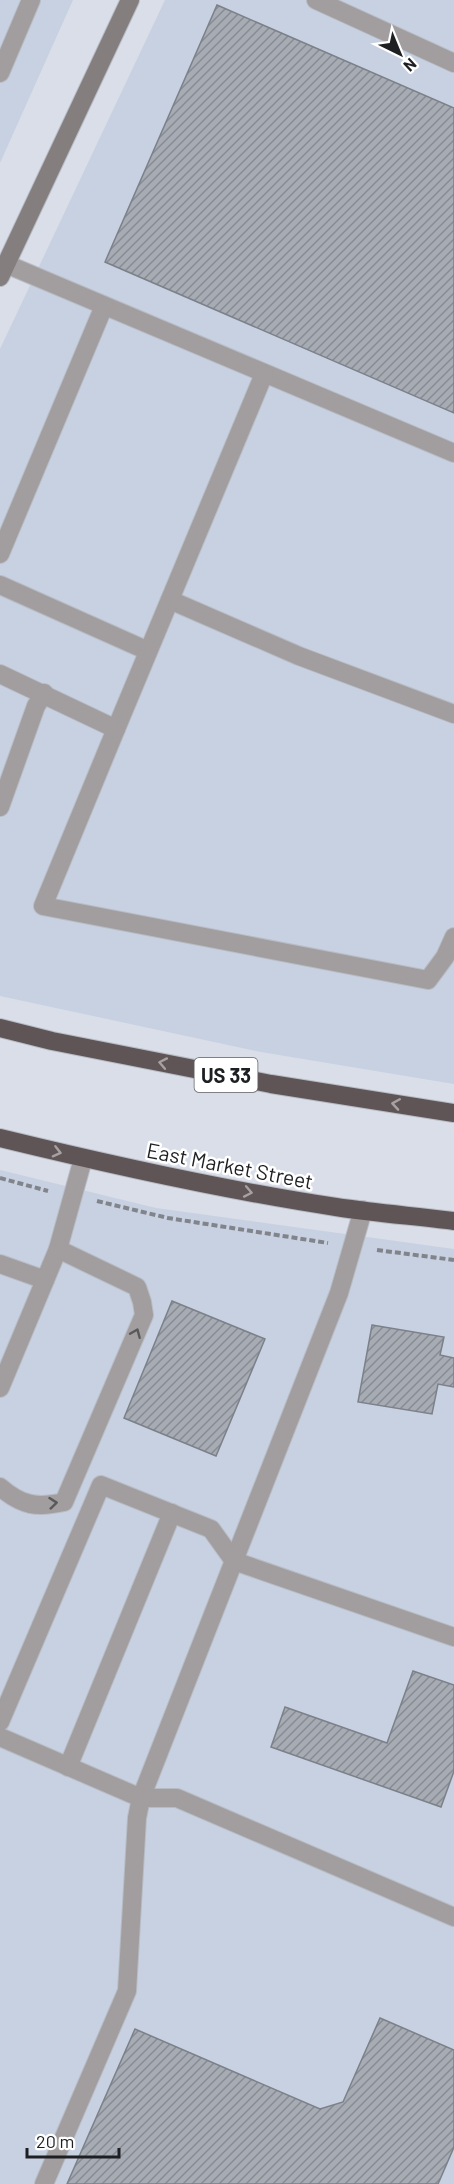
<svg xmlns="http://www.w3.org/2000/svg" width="454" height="2184" font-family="Barlow,sans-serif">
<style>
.built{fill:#c8d1e1}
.building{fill:url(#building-hatch);stroke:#7c8089;stroke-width:1.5}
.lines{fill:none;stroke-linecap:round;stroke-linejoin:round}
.lane-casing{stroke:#b7bcc4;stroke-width:20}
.secondary-casing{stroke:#b7bcc4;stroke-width:20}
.highway-casing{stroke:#b7bcc4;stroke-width:20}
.path{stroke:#81848b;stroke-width:4;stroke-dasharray:6 3;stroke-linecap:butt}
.lane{stroke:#a29d9e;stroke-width:18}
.secondary{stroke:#857e7f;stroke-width:18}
.highway{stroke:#5f5456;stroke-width:18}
.oneway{stroke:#a7a1a2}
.oneway2{stroke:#59585a}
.labels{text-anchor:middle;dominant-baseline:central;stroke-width:5;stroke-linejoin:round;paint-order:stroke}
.shield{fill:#fff;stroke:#616264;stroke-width:1.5}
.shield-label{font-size:20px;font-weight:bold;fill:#1d1f22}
.street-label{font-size:21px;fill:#1d1f22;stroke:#fff}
</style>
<defs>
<pattern id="building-hatch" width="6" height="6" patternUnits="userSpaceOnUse" patternTransform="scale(1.5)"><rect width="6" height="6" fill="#a6abb4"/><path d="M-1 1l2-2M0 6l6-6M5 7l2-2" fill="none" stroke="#878b92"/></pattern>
</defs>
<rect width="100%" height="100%" fill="#d9dee8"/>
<g class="built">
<path d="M0 0H73L0 163Z"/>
<path d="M165 0H454V1084L261 1052 0 996V349Z"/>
<path d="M0 1170 156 1208 454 1249V2184H0Z"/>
</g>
<g class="building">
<path d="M217 5 454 108V413L105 262Z"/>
<path d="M172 1301 265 1339 216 1456 124 1418Z"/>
<path d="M372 1325 444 1337 440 1355 454 1358V1387L438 1384 432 1414 358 1402Z"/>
<path d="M413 1671 454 1685V1771L441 1807 271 1747 285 1707 387 1743Z"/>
<path d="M380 2018 454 2050V2147L438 2184H67L135 2029 320 2109 343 2102Z"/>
</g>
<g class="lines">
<g class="lane-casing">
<g id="lane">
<path d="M316 0 454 63"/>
<path d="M0 73 31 0"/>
<path d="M6 264 454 453"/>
<path d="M0 554 104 306"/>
<path d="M0 585 148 651"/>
<path d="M170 600 299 656 454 714"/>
<path d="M0 674 116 729 43 906 428 980 445 957 454 937"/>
<path d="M116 729 264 374"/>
<path d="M0 807 36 706 44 693"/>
<path d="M0 1264 45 1280"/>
<path d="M0 1388 58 1249 83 1159"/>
<path d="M0 1487C22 1506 37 1508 64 1502L144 1315 142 1302 137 1287 58 1249"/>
<path d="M0 1722 101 1485 211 1529 234 1561 454 1637"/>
<path d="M0 1737 141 1798H177L454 1917"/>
<path d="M68 1767 172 1513"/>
<path d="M44 2184 127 1991 137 1818 141 1798 339 1293 363 1210"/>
</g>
</g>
<g class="secondary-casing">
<path id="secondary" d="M0 277 130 0"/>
</g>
<g class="highway-casing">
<g id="highway">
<path d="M0 1028 52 1041 271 1084 454 1113"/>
<path d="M0 1138C111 1165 223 1190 336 1207 375 1213 415 1216 454 1221"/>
</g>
</g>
<g class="path">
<path d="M0 1178 48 1191"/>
<path d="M97 1201 168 1218 328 1243"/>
<path d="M377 1250 454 1260"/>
</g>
<use href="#lane" class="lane"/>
<use href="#secondary" class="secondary"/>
<use href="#highway" class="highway"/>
</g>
<defs><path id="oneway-chevron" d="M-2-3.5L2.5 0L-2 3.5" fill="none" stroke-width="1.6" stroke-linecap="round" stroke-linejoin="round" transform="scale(1.5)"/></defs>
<g class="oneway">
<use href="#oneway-chevron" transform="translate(163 1063) rotate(-169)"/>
<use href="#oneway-chevron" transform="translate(396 1104) rotate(-171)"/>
<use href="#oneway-chevron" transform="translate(57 1152) rotate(14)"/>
<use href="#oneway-chevron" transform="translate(248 1192) rotate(11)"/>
</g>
<g class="oneway2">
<use href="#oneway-chevron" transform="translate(136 1333) rotate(-67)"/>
<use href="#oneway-chevron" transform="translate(53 1503) rotate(-6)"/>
</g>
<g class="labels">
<rect class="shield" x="194.5" y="1058" width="63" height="34" rx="4.5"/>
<g class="shield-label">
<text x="226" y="1075">US 33</text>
</g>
<g class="street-label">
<text transform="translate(230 1165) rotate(11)">East Market Street</text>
</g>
</g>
<g transform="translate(400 54) rotate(137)" stroke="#ffffff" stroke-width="4.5" paint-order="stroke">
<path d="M0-4.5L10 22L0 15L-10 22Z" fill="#1d1f22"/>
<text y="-9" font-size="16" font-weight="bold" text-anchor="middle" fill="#1d1f22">N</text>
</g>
<path d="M27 2148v9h92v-9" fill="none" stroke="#1d1f22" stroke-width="3"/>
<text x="36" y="2148" font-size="18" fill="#1d1f22" stroke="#ffffff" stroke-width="4.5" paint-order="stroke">20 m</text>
</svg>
